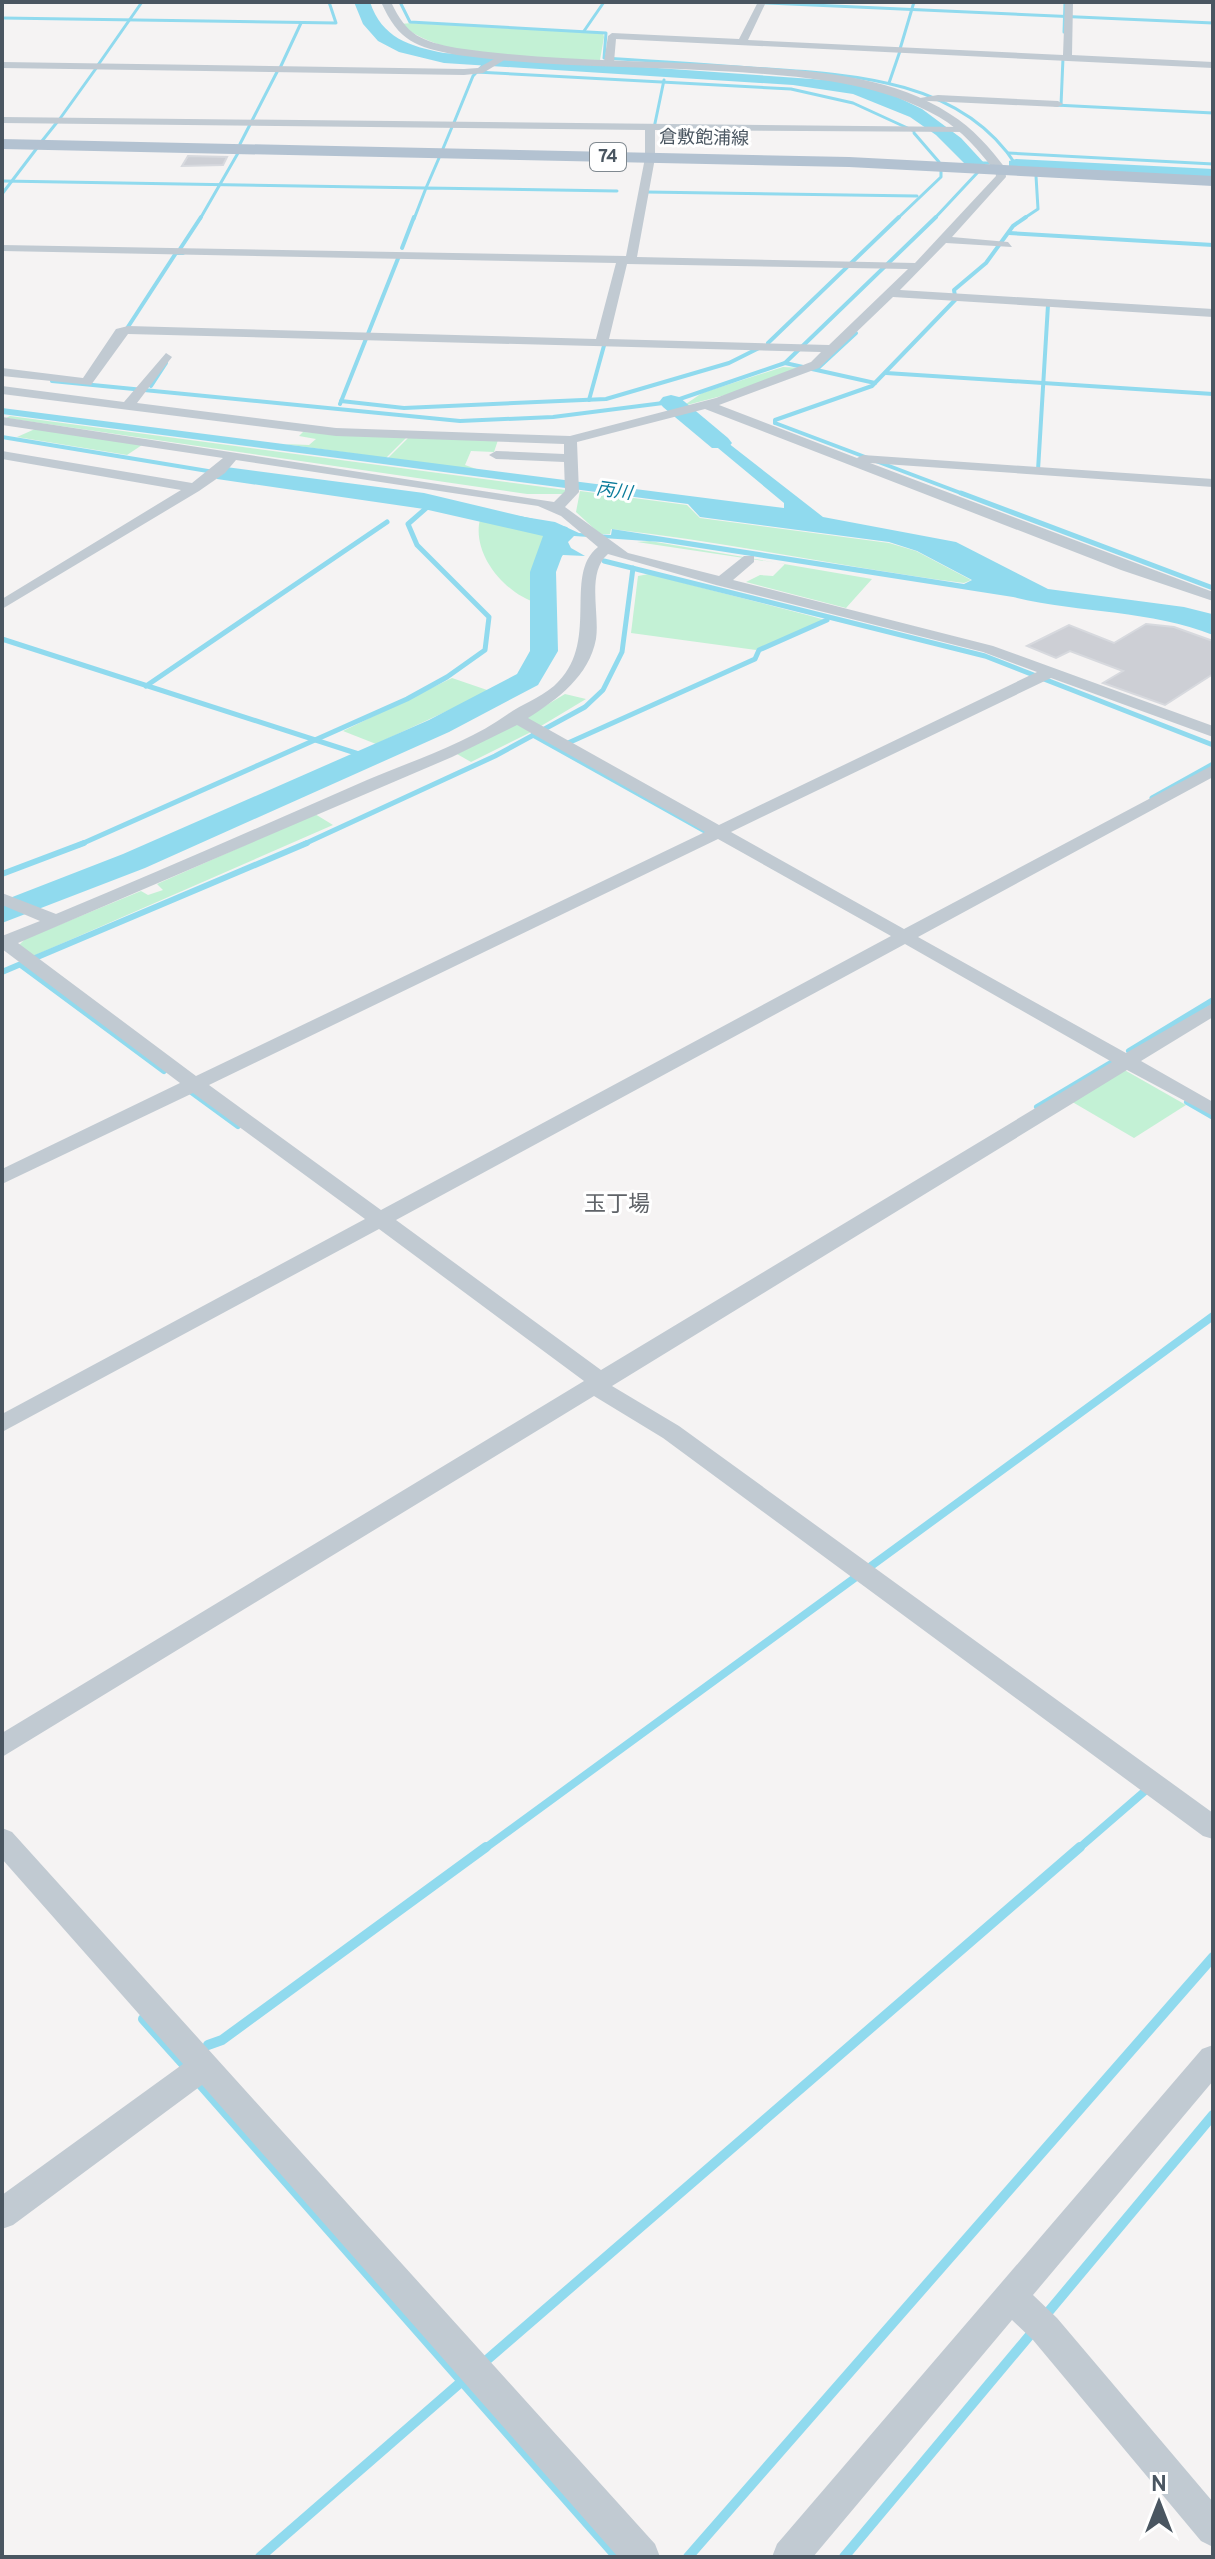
<svg xmlns="http://www.w3.org/2000/svg" width="1215" height="2559" font-family="Overpass,'Noto Sans JP',sans-serif">
<style>
.green{fill:#c3f1d5}
.water{fill:#90daee}
.lines{fill:none;stroke-linecap:round;stroke-linejoin:round}
.stream-far5{stroke:#90daee;stroke-width:3}
.stream-far4{stroke:#90daee;stroke-width:4}
.stream-far3{stroke:#90daee;stroke-width:5}
.stream-far2{stroke:#90daee;stroke-width:6}
.stream-far1{stroke:#90daee;stroke-width:8}
.stream{stroke:#90daee;stroke-width:10}
.river{fill:#90daee;fill-rule:evenodd}
.building{fill:#cdcfd5;stroke:#d7d9de;stroke-width:2}
.minor{fill:#c1cad2;fill-rule:evenodd}
.tertiary{fill:#c1cad2;fill-rule:evenodd}
.primary{fill:#b3c2d1;fill-rule:evenodd}
.labels{text-anchor:middle;dominant-baseline:central;stroke-width:6;stroke-linejoin:round;paint-order:stroke}
.far-street-label{font-size:18px;fill:#4a5661;stroke:#fff}
.shield{fill:#fff;stroke:#808990;stroke-width:2}
.shield-label{font-size:18px;font-weight:bold;fill:#4a5661}
.far-water-label{font-size:18px;font-style:italic;fill:#0c7c9b;stroke:#fff}
.neighbourhood-label{font-size:22px;fill:#5f6368;stroke:#fff}
</style>
<rect width="100%" height="100%" fill="#f5f3f3"/>
<g class="green">
<path d="M411 23 603 33 604 37 600 60C544 58 443 62 401 24Z"/>
<path d="M783 367 803 368 733 393 683 406 702 393Z"/>
<path d="M10 416 566 490V494H527L6 418Z"/>
<path d="M35 429 142 445 127 455 17 437Z"/>
<path d="M303 432 407 437 386 458 284 444 309 445 316 439 299 436Z"/>
<path d="M409 437 498 440 494 452 471 451 465 465 482 471 388 458Z"/>
<path d="M580 491 687 505 700 518 889 543 916 551 971 580 964 583C846 568 729 542 611 529L610 534H600L576 512Z"/>
<path d="M481 516 535 530 545 537 536 565 537 603C505 594 469 552 481 516Z"/>
<path d="M650 541 872 579 846 608 746 582 760 575 773 576 785 564 637 542Z"/>
<path d="M649 574 811 616 825 620 756 650 631 633 638 576Z"/>
<path d="M452 678 490 691 376 744 343 731Z"/>
<path d="M565 694 586 699 541 726 525 718Z"/>
<path d="M516 724 531 732 471 762 457 754Z"/>
<path d="M315 814 333 825 31 957 19 945 25 939 141 891 148 895 163 890 157 884Z"/>
<path d="M1121 1068 1186 1105 1134 1138 1069 1100Z"/>
</g>
<path class="water" d="M2 408 784 508V503L683 419 682 415 691 414 823 517 956 542 1048 589 1184 607 1212 614 1213 635C1151 610 1078 613 1013 597L661 542 574 536 568 542 571 548 585 556 563 555 548 570H539L547 536 537 529 479 514 483 510 555 522 579 533 611 535 612 529 964 584 972 580 917 551 889 542 700 517 688 504 2 414Z"/>
<g class="lines">
<g class="stream-far5">
<path d="M400 2 410 22 606 33 604 58C653 61 702 64 751 68 845 74 960 77 1016 165"/>
<path d="M743 2 1213 23"/>
<path d="M2 18 336 23 329 2"/>
<path d="M584 31 604 2"/>
<path d="M1064 32 1065 2"/>
<path d="M900 49 914 2"/>
<path d="M98 65 142 2"/>
<path d="M280 68 301 23"/>
<path d="M476 72 791 89 853 103 914 131"/>
<path d="M889 83 900 51"/>
<path d="M1055 105 1213 113"/>
<path d="M1061 105 1063 58"/>
<path d="M59 120 97 67"/>
<path d="M453 125 473 76 486 62"/>
<path d="M659 128H654L664 80"/>
<path d="M914 133 939 162"/>
<path d="M42 141 58 121"/>
<path d="M240 144 278 70H285"/>
<path d="M442 151 452 127"/>
<path d="M1008 153 1213 164"/>
<path d="M975 163H989"/>
<path d="M2 181 426 188 439 158"/>
<path d="M646 192 917 196"/>
<path d="M2 194 37 148"/>
<path d="M200 219 238 153"/>
<path d="M414 219 426 188 617 191"/>
<path d="M897 219 941 177V170"/>
<path d="M934 219 978 172"/>
<path d="M1023 219 1038 209 1036 176"/>
</g>
<g class="stream-far4">
<path d="M1009 233 1213 245"/>
<path d="M402 248 414 217"/>
<path d="M180 249 201 217"/>
<path d="M955 296 954 290 986 263 1013 226 1026 217"/>
<path d="M124 333 176 253H183"/>
<path d="M768 343 899 217"/>
<path d="M785 363 875 383"/>
<path d="M817 369 856 333"/>
<path d="M886 373 1213 394"/>
<path d="M52 381 460 421 553 417 671 402 785 363 936 217"/>
<path d="M151 386 166 363"/>
<path d="M589 400 605 342"/>
<path d="M341 401 404 408 606 399 729 363 761 347"/>
<path d="M340 404 399 256"/>
<path d="M775 423 966 495"/>
<path d="M775 423V420L872 386 956 299"/>
<path d="M2 437 226 474"/>
<path d="M1038 470 1048 305"/>
</g>
<g class="stream-far3">
<path d="M961 493 1213 588"/>
<path d="M604 561 985 656 1213 745"/>
<path d="M2 639 368 757"/>
<path d="M146 686 387 522"/>
<path d="M533 735 712 835"/>
<path d="M568 743 755 659 759 650 827 620"/>
<path d="M1152 798 1213 764"/>
<path d="M79 845 407 699 447 677 485 650 489 617 417 545 408 524 432 503"/>
<path d="M302 845 495 756 585 707 603 690 622 652 633 568"/>
</g>
<g class="stream-far2">
<path d="M2 874 84 843"/>
<path d="M21 965 164 1071"/>
<path d="M2 972 307 843"/>
<path d="M1129 1051 1213 1000"/>
<path d="M186 1088 238 1126"/>
<path d="M1187 1102 1213 1117"/>
<path d="M1037 1107 1119 1058"/>
</g>
<g class="stream-far1">
<path d="M484 1849 1213 1316"/>
<path d="M1078 1849 1145 1791"/>
</g>
<g class="stream">
<path d="M143 2019 186 2067"/>
<path d="M208 2045 222 2040 486 1847"/>
<path d="M201 2085 617 2557"/>
<path d="M1045 2316 1213 2115"/>
<path d="M481 2365 1080 1847"/>
<path d="M260 2557 468 2376"/>
<path d="M688 2557 1213 1957"/>
<path d="M844 2557 1035 2329"/>
</g>
<g class="river">
<path d="M354 2H370C382 38 409 46 444 53L841 81 893 95 922 109 961 138 985 164 983 168H969L936 135 910 117 853 94 793 85 444 63 399 52 378 41 363 24Z"/>
<path d="M1016 159 1213 169V181L1009 169V161Z"/>
<path d="M671 395 679 397 728 438 732 443 728 448H712L663 407 659 402 663 397Z"/>
<path d="M226 467 424 493 567 527 571 532 556 572 558 651 538 685 449 732 145 868 2 923V901L123 854 429 720 517 674 530 651V572L543 536 424 509 217 479 214 474 217 469Z"/>
</g>
</g>
<g class="building">
<path d="M188 156 227 157 223 165 182 166Z"/>
<path d="M1146 624 1174 627 1213 641V674L1165 705 1103 683 1123 671 1070 651 1056 658 1027 646 1069 625 1114 643Z"/>
</g>
<g class="lines">
<g class="minor">
<path d="M758 2H766L748 40 1063 55 1065 2H1073L1072 55 1213 62V68L616 39 614 62 609 65 604 62 608 36 612 33 739 39Z"/>
<path d="M503 54 506 59 483 73 464 75 2 68V62L464 69 478 68Z"/>
<path d="M938 95 1058 101 1063 104 1058 107 908 100Z"/>
<path d="M2 117 965 127 969 132 655 130V158L637 257 915 263 996 176 995 169 1000 166 1005 169 1006 177 952 237 1008 242 1012 247 946 243 900 290 1213 309V317L893 297 819 368 719 405 857 458 863 455 1213 479V487L870 463 1213 592V601L1121 570 705 409 577 442 579 492 565 507 628 553 719 576 744 556H754V562L733 580 993 646 1213 726V737L1051 678 731 832 904 929 1213 765V777L918 937 1126 1053 1213 1003V1017L1141 1061 1213 1102V1116L1127 1070 612 1386 679 1426 1213 1813V1839L1203 1836 663 1438 594 1396 2 1757V1733L584 1381 379 1229 2 1432V1414L365 1219 193 1093 2 1184V1169L180 1083 2 949V936L40 921 2 905V893L56 914C160 871 264 825 367 780 414 760 468 743 508 714 522 704 538 699 554 686 602 644 562 575 598 547L561 516 538 506 236 460 225 473 199 491 2 609V599L181 490 2 459V451L192 483 223 458 2 425V417L554 502 565 491 564 462 496 459 489 455 496 451 564 454V444L336 436 2 394V386L124 402 166 353 172 357 137 403 336 428 570 436 716 398 811 362 821 352 128 334 91 385 2 376V368L83 378 116 329 128 326 596 339 616 263 2 251V245L626 256 645 158V130L2 123ZM627 264 908 269 829 345 609 339ZM608 554 716 585 983 652 1037 672 719 825 528 718C558 699 589 676 596 639 600 613 586 573 608 554ZM517 725 705 832 196 1076 18 943 452 757ZM718 839 891 936 381 1210 209 1085ZM905 944 1112 1062 601 1370 396 1220Z"/>
<path d="M2 1828 12 1832 655 2544 660 2557H618L202 2085 13 2225 2 2229V2195L183 2064 2 1859Z"/>
<path d="M1213 2045V2081L1033 2295 1057 2318 1213 2502V2547L1201 2541 1033 2340 1012 2320 813 2557H772L777 2544 1202 2049Z"/>
</g>
<path class="tertiary" d="M381 2H391C407 36 421 41 457 48 552 62 648 60 744 66 812 71 891 75 950 114 973 128 990 148 1006 169L996 172C979 151 962 130 939 117 878 82 806 77 738 72 644 66 550 68 457 55 416 47 399 42 381 2Z"/>
<path class="primary" d="M2 139 849 157 1213 176V186L849 167 2 149Z"/>
</g>
<g class="labels">
<g class="far-street-label">
<text transform="translate(704 139) rotate(1)">倉敷飽浦線</text>
</g>
<rect class="shield" x="590" y="143" width="36" height="28" rx="6"/>
<g class="shield-label">
<text x="608" y="157">74</text>
</g>
<g class="far-water-label">
<text transform="translate(614 492) rotate(8)">丙川</text>
</g>
<g class="neighbourhood-label">
<text x="617" y="1205">玉丁場</text>
</g>
</g>
<rect width="1215" height="2559" fill="none" stroke="#4a5661" stroke-width="8"/>
<g transform="translate(1159 2503)" stroke="#ffffff" stroke-width="6" paint-order="stroke">
<path d="M0-6L14 30L0 20L-14 30Z" fill="#4a5661"/>
<text y="-12" font-size="22" font-weight="bold" text-anchor="middle" fill="#4a5661">N</text>
</g>
</svg>
